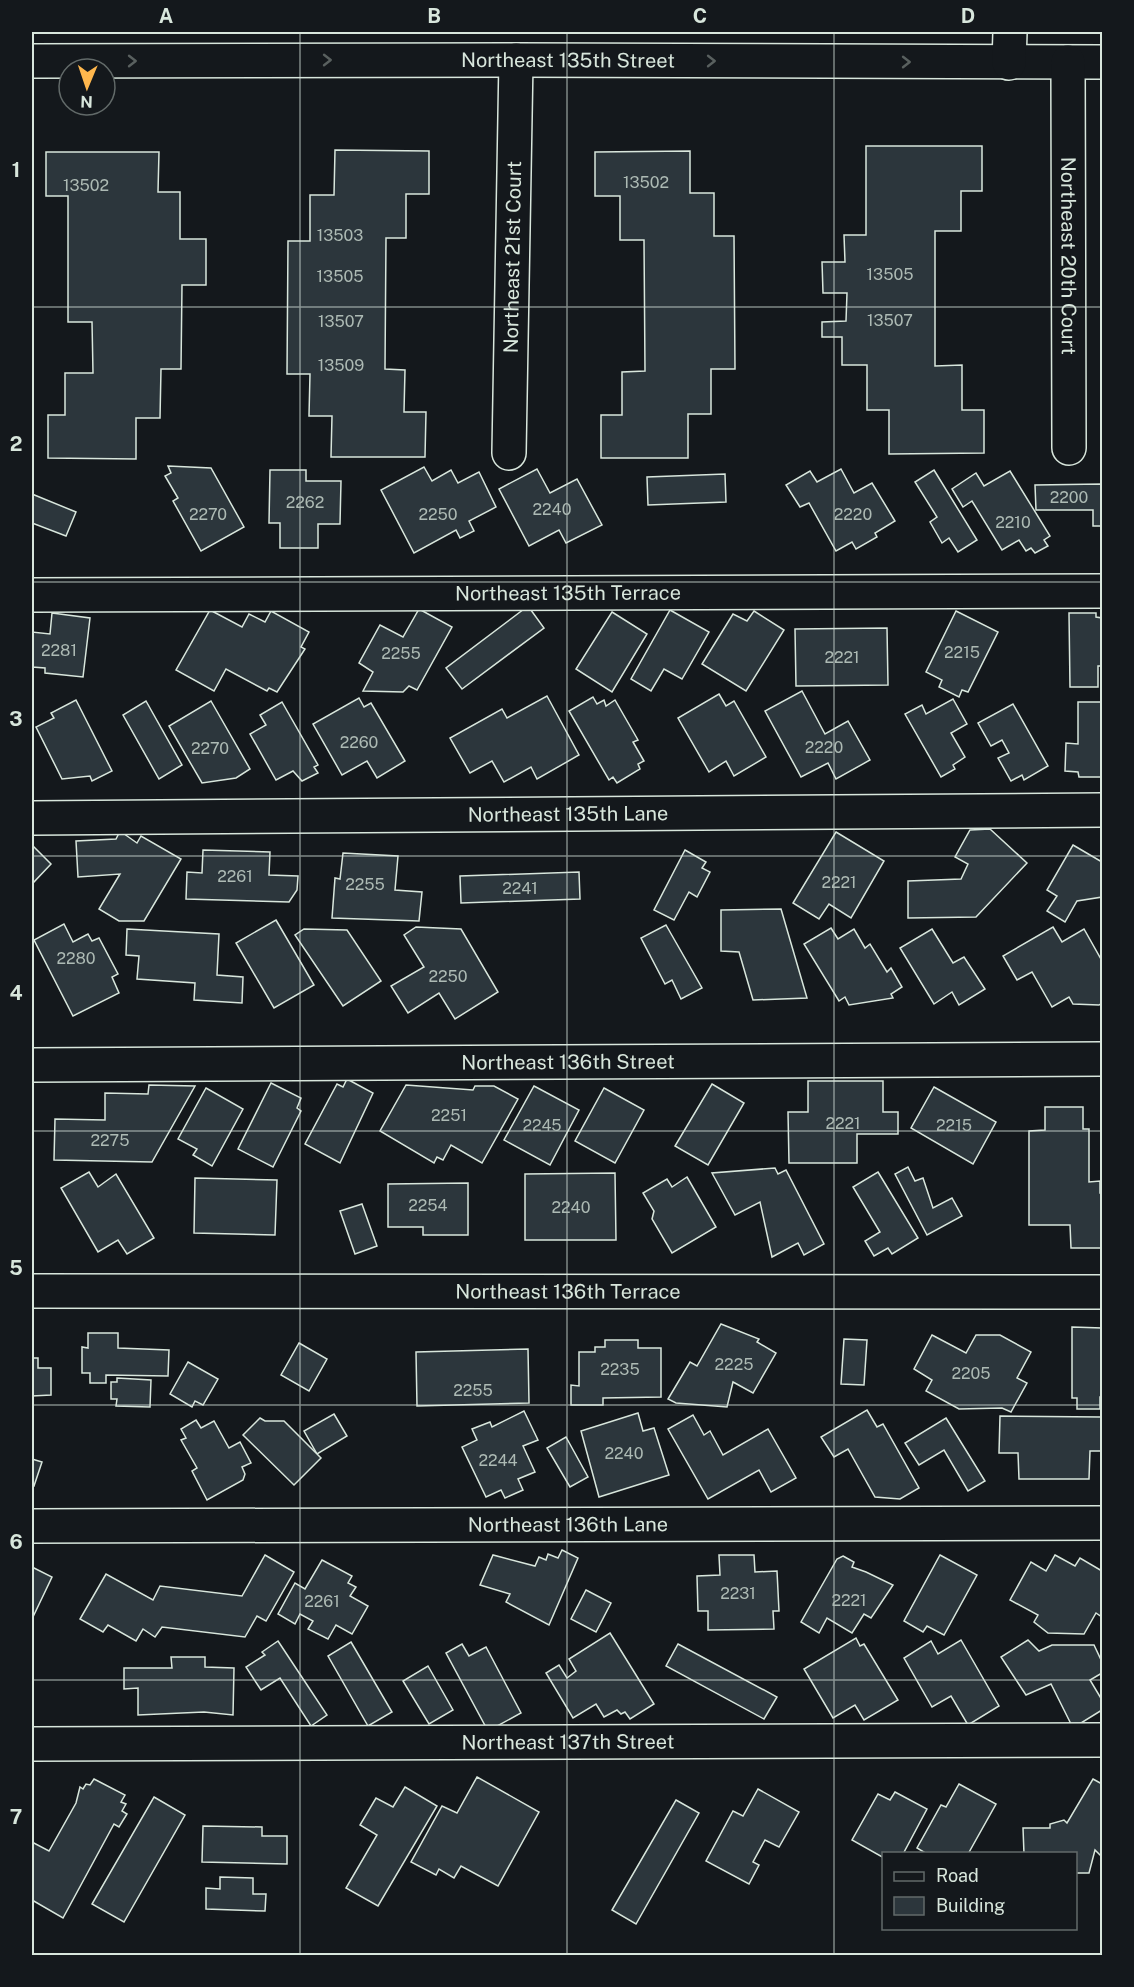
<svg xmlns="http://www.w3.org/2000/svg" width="1134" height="1987" font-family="'Public Sans',sans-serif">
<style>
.building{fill:#2c363c;stroke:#d8e6dc;stroke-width:1.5}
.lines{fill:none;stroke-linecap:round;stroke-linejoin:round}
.minor-casing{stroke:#d8e6dc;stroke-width:36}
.minor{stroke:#14181c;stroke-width:33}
.oneway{stroke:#59605f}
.grid{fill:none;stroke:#d8e6dc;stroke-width:1.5;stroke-opacity:0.55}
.labels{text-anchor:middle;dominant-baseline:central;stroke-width:4.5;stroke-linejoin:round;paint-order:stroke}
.number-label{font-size:16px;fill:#adbab4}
.street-label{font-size:20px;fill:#d8e6dc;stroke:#14181c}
.neatline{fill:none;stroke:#d8e6dc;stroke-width:2}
.grid-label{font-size:20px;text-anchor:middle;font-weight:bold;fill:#d8e6dc}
</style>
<rect width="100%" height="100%" fill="#14181c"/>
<g class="building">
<path d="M866 146H982V191H961V231H935V366L962 365V410H984V453L889 454V410H867V365H842V337H822V322L846 321 847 293H823L822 262H845L844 235H866Z"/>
<path d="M335 150 429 151V194H406V238H386L385 369 405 370 404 412H426L425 457H331L332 416H309L310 374H287L288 241H310V195H334Z"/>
<path d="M690 151V193H714V236H734L735 369H711V414H688V458H601V415H622V372L645 371 644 240H620V196H595V152Z"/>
<path d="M46 152H159L158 192H180V239H206V285H182L181 369H161L160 418H136V459L48 458V415H65V373H93L92 322H68V196H46Z"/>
<path d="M168 466 211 468 244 527 201 551 173 501 178 498 165 476 171 473Z"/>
<path d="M424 467 432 481 451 470 458 483 479 472 496 507 469 521 474 531 460 538 456 530 414 553 381 490Z"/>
<path d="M537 469 550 493 577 479 602 525 566 543 559 530 529 546 499 489Z"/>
<path d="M841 469 854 493 872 483 895 521 875 533 877 537 856 549 852 542 836 551 809 503 800 507 786 485 810 471 817 482Z"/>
<path d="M270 470H306V481H341L340 524H318V548H280V523H269Z"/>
<path d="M934 470 977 540 958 552 949 538 942 543 930 522 937 517 915 482Z"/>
<path d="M1010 471 1050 536 1044 540 1048 546 1035 553 1031 548 1026 551 1019 540 1002 550 972 501 963 507 952 489 976 473 984 486Z"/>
<path d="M725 474 726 502 648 505 647 477Z"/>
<path d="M1102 484V526H1093V510H1036L1035 485Z"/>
<path d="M32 494 76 512 66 536 32 523Z"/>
<path d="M528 606 544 628 462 689 446 668Z"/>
<path d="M419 609 452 627 417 690 409 686 403 692 363 691 373 672 359 663 380 625 403 637Z"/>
<path d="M210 610 242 627 249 614 265 622 271 611 309 632 301 647 305 649 277 692 269 688 267 691 226 669 214 691 176 670Z"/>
<path d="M670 610 709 632 682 679 664 669 651 691 631 679Z"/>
<path d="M754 611 784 630 746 691 702 664 733 614 747 621Z"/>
<path d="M956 611 998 632 968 692 962 690 959 697 939 687 942 680 926 672Z"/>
<path d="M612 612 647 634 612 692 576 669Z"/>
<path d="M52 613 90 618 83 677 45 673V668L32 667V632L50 634Z"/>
<path d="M1069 613H1096V617L1102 618V666H1098V687H1070Z"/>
<path d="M887 628 888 685 796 686 795 629Z"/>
<path d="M802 691 825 734 848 721 870 760 836 779 828 763 801 777 765 711Z"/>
<path d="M719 694 726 706 734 701 766 757 734 776 726 761 709 772 678 718Z"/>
<path d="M547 696 579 755 537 779 531 767 504 782 492 761 470 773 450 738 502 709 507 718Z"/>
<path d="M593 697 597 704 604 700 606 706 615 700 638 740 633 742 644 761 638 764 640 769 617 783 613 777 609 780 569 711Z"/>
<path d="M359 698 364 707 371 703 405 761 377 778 367 761 342 775 313 724Z"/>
<path d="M953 699 967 724 951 733 965 757 953 765 955 769 941 777 905 714 922 705 926 714Z"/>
<path d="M76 700 112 771 92 781 90 776 62 779 36 727 54 718 51 713Z"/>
<path d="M146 701 182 765 159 779 123 715Z"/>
<path d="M211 701 250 769 236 778 202 783 169 726Z"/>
<path d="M282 702 318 765 314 767 318 773 302 781 293 771 276 780 250 734 266 725 260 715Z"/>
<path d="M1078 702H1102V777H1079L1078 772 1065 771 1066 743 1078 744Z"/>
<path d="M1013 704 1048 766 1024 780 1022 775 1011 781 998 758 1009 753 1002 740 991 746 978 723Z"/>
<path d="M990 829 1027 863 976 917 908 918V881L961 879 968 864 955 857 970 830Z"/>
<path d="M120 831 137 843 141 836 181 859 144 921H119L99 909 120 874 78 877 76 841 116 839Z"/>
<path d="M836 832 884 861 851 918 829 904 819 919 793 903Z"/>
<path d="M32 845 51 864 32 884Z"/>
<path d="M1073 845 1102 862V897L1077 901 1065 922 1047 911 1057 896 1047 890Z"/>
<path d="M203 850 270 852 269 875 298 876 297 890 289 902 186 899 187 872 202 873Z"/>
<path d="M685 850 706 862 702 868 710 872 697 897 689 892 674 920 654 910Z"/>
<path d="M343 853 398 856 395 890 422 892 419 921 332 918 335 878 340 879Z"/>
<path d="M579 872 580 899 461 903 460 876Z"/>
<path d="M781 909 807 998 753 1000 739 952 721 951V910Z"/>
<path d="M276 920 314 985 274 1008 236 943Z"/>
<path d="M64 924 73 942 88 934 92 941 99 938 118 974 112 977 119 993 73 1016 34 940Z"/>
<path d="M666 925 702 988 681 999 672 980 665 984 641 938Z"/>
<path d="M416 927 461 929 498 992 455 1019 439 993 408 1013 391 986 424 967 404 935Z"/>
<path d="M1053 927 1062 942 1084 929 1102 961V1003L1099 1005 1073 1004 1069 997 1052 1007 1032 972 1017 980 1003 956Z"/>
<path d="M831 928 838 939 854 929 865 948 870 944 887 972 891 968 902 987 891 994 893 998 849 1005 845 997 839 1001 804 944Z"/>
<path d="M127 929 219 934 217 975 243 977 242 1003 194 1000 195 983 137 979 139 956 126 955Z"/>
<path d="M304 929 347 930 381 981 343 1006 295 935Z"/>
<path d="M932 929 953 963 964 957 985 989 959 1005 952 992 934 1004 900 948Z"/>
<path d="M347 1079 373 1093 340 1163 305 1144 337 1084 343 1087Z"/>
<path d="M808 1081H883V1112H898V1134H857V1163H789L788 1112H808Z"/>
<path d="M271 1083 301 1098 297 1108 301 1111 273 1167 238 1149Z"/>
<path d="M712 1084 744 1103 708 1165 675 1146Z"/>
<path d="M149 1085 195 1086 152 1162 54 1160 55 1119 105 1120V1093L148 1094Z"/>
<path d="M406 1085 473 1090 475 1086H494L518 1099 482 1163 451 1145 443 1160 437 1157 434 1163 380 1131Z"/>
<path d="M534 1086 579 1110 550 1165 504 1140Z"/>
<path d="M934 1087 996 1122 973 1164 911 1128Z"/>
<path d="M206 1088 243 1109 212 1166 193 1155 197 1149 178 1139Z"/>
<path d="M604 1088 644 1110 615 1163 575 1141Z"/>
<path d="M1045 1107H1083V1129H1089V1182L1100 1181V1193H1102V1248H1071L1070 1225H1029V1131L1045 1130Z"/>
<path d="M908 1167 915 1181 923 1178 933 1208 952 1198 962 1216 927 1235 895 1174Z"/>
<path d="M775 1168 778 1174 786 1170 824 1244 804 1255 798 1243 772 1257 760 1202 735 1215 712 1173Z"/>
<path d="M89 1172 98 1187 116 1174 154 1238 127 1254 118 1240 98 1252 61 1188Z"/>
<path d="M878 1172 918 1238 892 1254 888 1248 874 1256 865 1241 880 1232 853 1187Z"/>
<path d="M615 1173 616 1240H525V1174Z"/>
<path d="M687 1177 716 1227 672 1253 652 1219 654 1211 643 1193 667 1179 672 1187Z"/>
<path d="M195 1178 277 1180 275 1235 194 1233Z"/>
<path d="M468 1183V1235H423V1227H388V1184Z"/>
<path d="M362 1204 377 1246 355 1254 340 1211Z"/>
<path d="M721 1324 759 1339 757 1342 776 1353 753 1393 733 1382 727 1407 676 1403 668 1399 690 1362 697 1366Z"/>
<path d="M1072 1327 1102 1328V1397H1100V1409H1077V1398H1072Z"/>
<path d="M88 1333H118V1348L169 1350 168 1376 106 1375V1383H90V1373H82V1347L88 1348Z"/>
<path d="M932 1335 966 1353 976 1335H1000L1031 1352 1017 1378 1027 1383 1011 1412 1002 1408 959 1409 926 1391 932 1380 914 1369Z"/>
<path d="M844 1339 867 1340 864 1385 841 1384Z"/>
<path d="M605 1340H638V1348H661V1397L603 1398V1405H571V1385L579 1386V1352H595V1347H605Z"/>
<path d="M299 1343 327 1359 309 1391 281 1375Z"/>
<path d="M528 1349 529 1403 417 1406 416 1352Z"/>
<path d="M32 1358H38V1368H51V1395L32 1396Z"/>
<path d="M188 1362 218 1379 203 1405 195 1401 192 1407 170 1394Z"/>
<path d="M117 1378 151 1380 150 1407 116 1406 117 1399H111V1382H117Z"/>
<path d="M867 1410 877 1427 883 1424 919 1488 900 1499 875 1497 848 1449 834 1457 821 1437Z"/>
<path d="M524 1411 538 1440 523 1446 535 1472 518 1479 523 1490 505 1498 501 1490 486 1497 462 1447 477 1440 472 1429 490 1422 492 1427Z"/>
<path d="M638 1413 643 1431 654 1428 669 1475 599 1497 581 1431Z"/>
<path d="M334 1414 347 1436 317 1454 304 1431Z"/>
<path d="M693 1415 704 1435 710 1431 723 1455 768 1429 796 1478 771 1492 759 1470 708 1499 668 1429Z"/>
<path d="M1000 1416 1102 1417V1451H1090L1089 1479H1019L1018 1453H999Z"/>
<path d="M260 1418 265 1421H284L321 1458 294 1485 243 1435Z"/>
<path d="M946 1418 985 1481 968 1491 944 1450 919 1465 905 1443Z"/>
<path d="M196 1420 201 1428 214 1421 229 1448 240 1442 251 1463 242 1467 245 1474 243 1480 207 1500 192 1471 197 1468 181 1440 186 1438 181 1429Z"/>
<path d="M566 1437 588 1477 570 1487 547 1448Z"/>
<path d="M32 1459 42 1462 34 1486 32 1485Z"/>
<path d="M562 1550 578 1558 549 1625 506 1602 510 1594 480 1585 493 1555 535 1566 539 1557 546 1560 548 1554 558 1558Z"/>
<path d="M265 1555 294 1572 266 1621 257 1616 245 1637 162 1627 155 1637 143 1629 136 1641 108 1625 103 1632 80 1619 106 1574 153 1600 160 1586 242 1596Z"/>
<path d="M719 1555H754L755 1572 777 1571 779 1611H773L774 1629 708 1630V1611H698L697 1576 720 1575Z"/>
<path d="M940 1555 977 1575 944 1635 927 1626 923 1632 904 1621Z"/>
<path d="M1055 1555 1075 1566 1080 1558 1102 1571V1617L1096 1613 1084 1634 1048 1633 1034 1622 1038 1615 1010 1600 1031 1562 1046 1571Z"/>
<path d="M843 1556 854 1562 852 1567 866 1572 893 1585 871 1618 864 1614 852 1633 827 1618 819 1633 801 1622 837 1559Z"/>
<path d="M322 1560 352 1576 348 1583 356 1587 350 1596 368 1606 352 1634 336 1625 328 1639 308 1629 313 1621 300 1614 295 1624 278 1614 295 1583 305 1589Z"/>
<path d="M32 1567 52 1577 32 1619Z"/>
<path d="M586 1590 611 1603 596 1632 571 1619Z"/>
<path d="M610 1633 654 1704 630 1719 625 1712 621 1714 617 1710 604 1717 596 1704 573 1718 546 1673 559 1665 567 1678 576 1671 569 1659Z"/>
<path d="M856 1638 860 1646 864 1644 898 1700 864 1720 855 1705 833 1718 804 1669Z"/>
<path d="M961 1640 999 1706 968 1725 951 1696 932 1707 904 1658 931 1641 938 1654Z"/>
<path d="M1028 1640 1039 1651 1052 1645H1094L1102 1662V1673L1090 1680 1102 1700V1710L1073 1728 1051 1684 1026 1695 1001 1657Z"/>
<path d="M278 1641 327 1715 311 1726 280 1678 261 1690 246 1667 265 1655 262 1652Z"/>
<path d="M351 1642 392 1712 368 1726 328 1656Z"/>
<path d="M462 1644 469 1656 486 1647 521 1713 488 1731 446 1653Z"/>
<path d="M678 1644 777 1697 764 1719 666 1666Z"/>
<path d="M171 1657H205V1667L234 1668 233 1715 204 1712 138 1715V1688L124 1689V1668H172Z"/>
<path d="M428 1666 453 1710 429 1724 403 1681Z"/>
<path d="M477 1777 539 1812 498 1886 461 1866 454 1878 439 1869 436 1875 411 1862 442 1806 457 1813Z"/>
<path d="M94 1779 125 1795 121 1802 126 1804 122 1811 127 1814 119 1827 114 1824 63 1918 32 1900V1842L49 1851 76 1803 80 1787 83 1789 86 1784 90 1785Z"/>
<path d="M1093 1779 1102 1784V1857L1095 1850 1089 1873H1076V1854H1024L1023 1828H1050V1824L1064 1820 1067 1823Z"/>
<path d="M959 1784 996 1804 968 1854H927L917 1848 941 1805 946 1807Z"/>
<path d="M405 1787 437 1806 378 1906 346 1888 377 1835 360 1825 376 1798 393 1807Z"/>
<path d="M758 1789 799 1812 779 1847 765 1840 753 1862 759 1865 749 1884 706 1861 733 1811 743 1816Z"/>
<path d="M895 1792 927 1809 903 1854H884V1858L852 1840 878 1794 890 1800Z"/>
<path d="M154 1797 185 1815 124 1922 92 1904Z"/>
<path d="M676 1800 699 1813 636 1924 612 1910Z"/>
<path d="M203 1826 262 1827V1836H287V1864L202 1862Z"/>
<path d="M220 1877 253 1878V1894H266L265 1911 206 1909V1888L220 1889Z"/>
</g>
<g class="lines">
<g class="minor-casing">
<g id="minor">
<path id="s1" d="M32 61 516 60 1102 62"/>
<path id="s2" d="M1068 62 1069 448"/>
<path d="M1009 63 1010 32"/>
<path id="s3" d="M509 453 516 60"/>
<path id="s4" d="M32 595 1102 591"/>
<path id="s5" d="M32 818 1102 810"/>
<path id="s6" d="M32 1065 1102 1059"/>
<path id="s7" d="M32 1291 1102 1292"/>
<path id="s8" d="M32 1526 1102 1523"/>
<path id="s9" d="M32 1744 1102 1740"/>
</g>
</g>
<use href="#minor" class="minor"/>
</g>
<defs><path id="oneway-chevron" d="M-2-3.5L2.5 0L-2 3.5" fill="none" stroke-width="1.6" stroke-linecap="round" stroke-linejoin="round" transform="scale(1.5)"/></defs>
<g class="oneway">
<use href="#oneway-chevron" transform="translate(327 60)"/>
<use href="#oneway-chevron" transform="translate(132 61)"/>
<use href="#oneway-chevron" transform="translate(711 61)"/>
<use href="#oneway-chevron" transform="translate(906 62)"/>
</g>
<path class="grid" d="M300 32V1956M567 32V1956M834 32V1956M32 307H1102M32 582H1102M32 856H1102M32 1131H1102M32 1405H1102M32 1680H1102"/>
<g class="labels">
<g class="number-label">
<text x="646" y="182">13502</text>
<text x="86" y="185">13502</text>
<text x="340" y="235">13503</text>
<text x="890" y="274">13505</text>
<text x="340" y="276">13505</text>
<text x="890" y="320">13507</text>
<text x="341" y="321">13507</text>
<text x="341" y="365">13509</text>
<text x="1069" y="497">2200</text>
<text x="305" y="502">2262</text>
<text x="552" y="509">2240</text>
<text x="208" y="514">2270</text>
<text x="438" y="514">2250</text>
<text x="853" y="514">2220</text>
<text x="1013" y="522">2210</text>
<text x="59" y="650">2281</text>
<text x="962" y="652">2215</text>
<text x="401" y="653">2255</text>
<text x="842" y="657">2221</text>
<text x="359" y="742">2260</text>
<text x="824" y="747">2220</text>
<text x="210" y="748">2270</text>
<text x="235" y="876">2261</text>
<text x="839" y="882">2221</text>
<text x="365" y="884">2255</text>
<text x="520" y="888">2241</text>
<text x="76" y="958">2280</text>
<text x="448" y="976">2250</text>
<text x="449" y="1115">2251</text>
<text x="843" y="1123">2221</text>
<text x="542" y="1125">2245</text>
<text x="954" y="1125">2215</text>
<text x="110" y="1140">2275</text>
<text x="428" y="1205">2254</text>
<text x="571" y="1207">2240</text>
<text x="734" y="1364">2225</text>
<text x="620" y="1369">2235</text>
<text x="971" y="1373">2205</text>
<text x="473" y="1390">2255</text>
<text x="624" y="1453">2240</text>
<text x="498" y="1460">2244</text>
<text x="738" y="1593">2231</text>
<text x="849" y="1600">2221</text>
<text x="322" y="1601">2261</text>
</g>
<g class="street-label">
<text stroke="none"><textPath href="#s1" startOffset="536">Northeast 135th Street</textPath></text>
<text stroke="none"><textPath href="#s2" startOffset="194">Northeast 20th Court</textPath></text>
<text stroke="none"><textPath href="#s3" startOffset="196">Northeast 21st Court</textPath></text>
<text stroke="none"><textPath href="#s4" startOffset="536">Northeast 135th Terrace</textPath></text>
<text stroke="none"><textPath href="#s5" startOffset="536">Northeast 135th Lane</textPath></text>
<text stroke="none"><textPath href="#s6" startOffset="536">Northeast 136th Street</textPath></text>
<text stroke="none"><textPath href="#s7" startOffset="536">Northeast 136th Terrace</textPath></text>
<text stroke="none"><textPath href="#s8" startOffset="536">Northeast 136th Lane</textPath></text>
<text stroke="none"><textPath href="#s9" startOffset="536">Northeast 137th Street</textPath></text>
</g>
</g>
<rect width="1134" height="1987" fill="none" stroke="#14181c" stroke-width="66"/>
<rect x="882" y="1852" width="195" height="78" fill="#14181c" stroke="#626a69" stroke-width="1.5"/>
<rect x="894" y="1872" width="30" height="9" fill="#14181c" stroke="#626a69" stroke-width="1.5"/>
<text x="936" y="1882" font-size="18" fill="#d8e6dc">Road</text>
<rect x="894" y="1897" width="30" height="18" fill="#2c363c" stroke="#626a69" stroke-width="1.5"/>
<text x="936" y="1912" font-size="18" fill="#d8e6dc">Building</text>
<g transform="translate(87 87) rotate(182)"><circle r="28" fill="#14181c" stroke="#626a69" stroke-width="1.5"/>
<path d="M0-4.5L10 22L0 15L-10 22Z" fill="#ffb74d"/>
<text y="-9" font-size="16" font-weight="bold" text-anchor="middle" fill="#d8e6dc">N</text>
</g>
<rect x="33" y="33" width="1068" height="1921" class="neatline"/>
<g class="grid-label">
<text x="166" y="23">A</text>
<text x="434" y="23">B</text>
<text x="700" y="23">C</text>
<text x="968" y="23">D</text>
<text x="16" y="177">1</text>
<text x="16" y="451">2</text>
<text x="16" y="726">3</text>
<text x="16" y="1000">4</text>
<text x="16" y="1275">5</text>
<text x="16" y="1549">6</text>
<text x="16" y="1824">7</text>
</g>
</svg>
